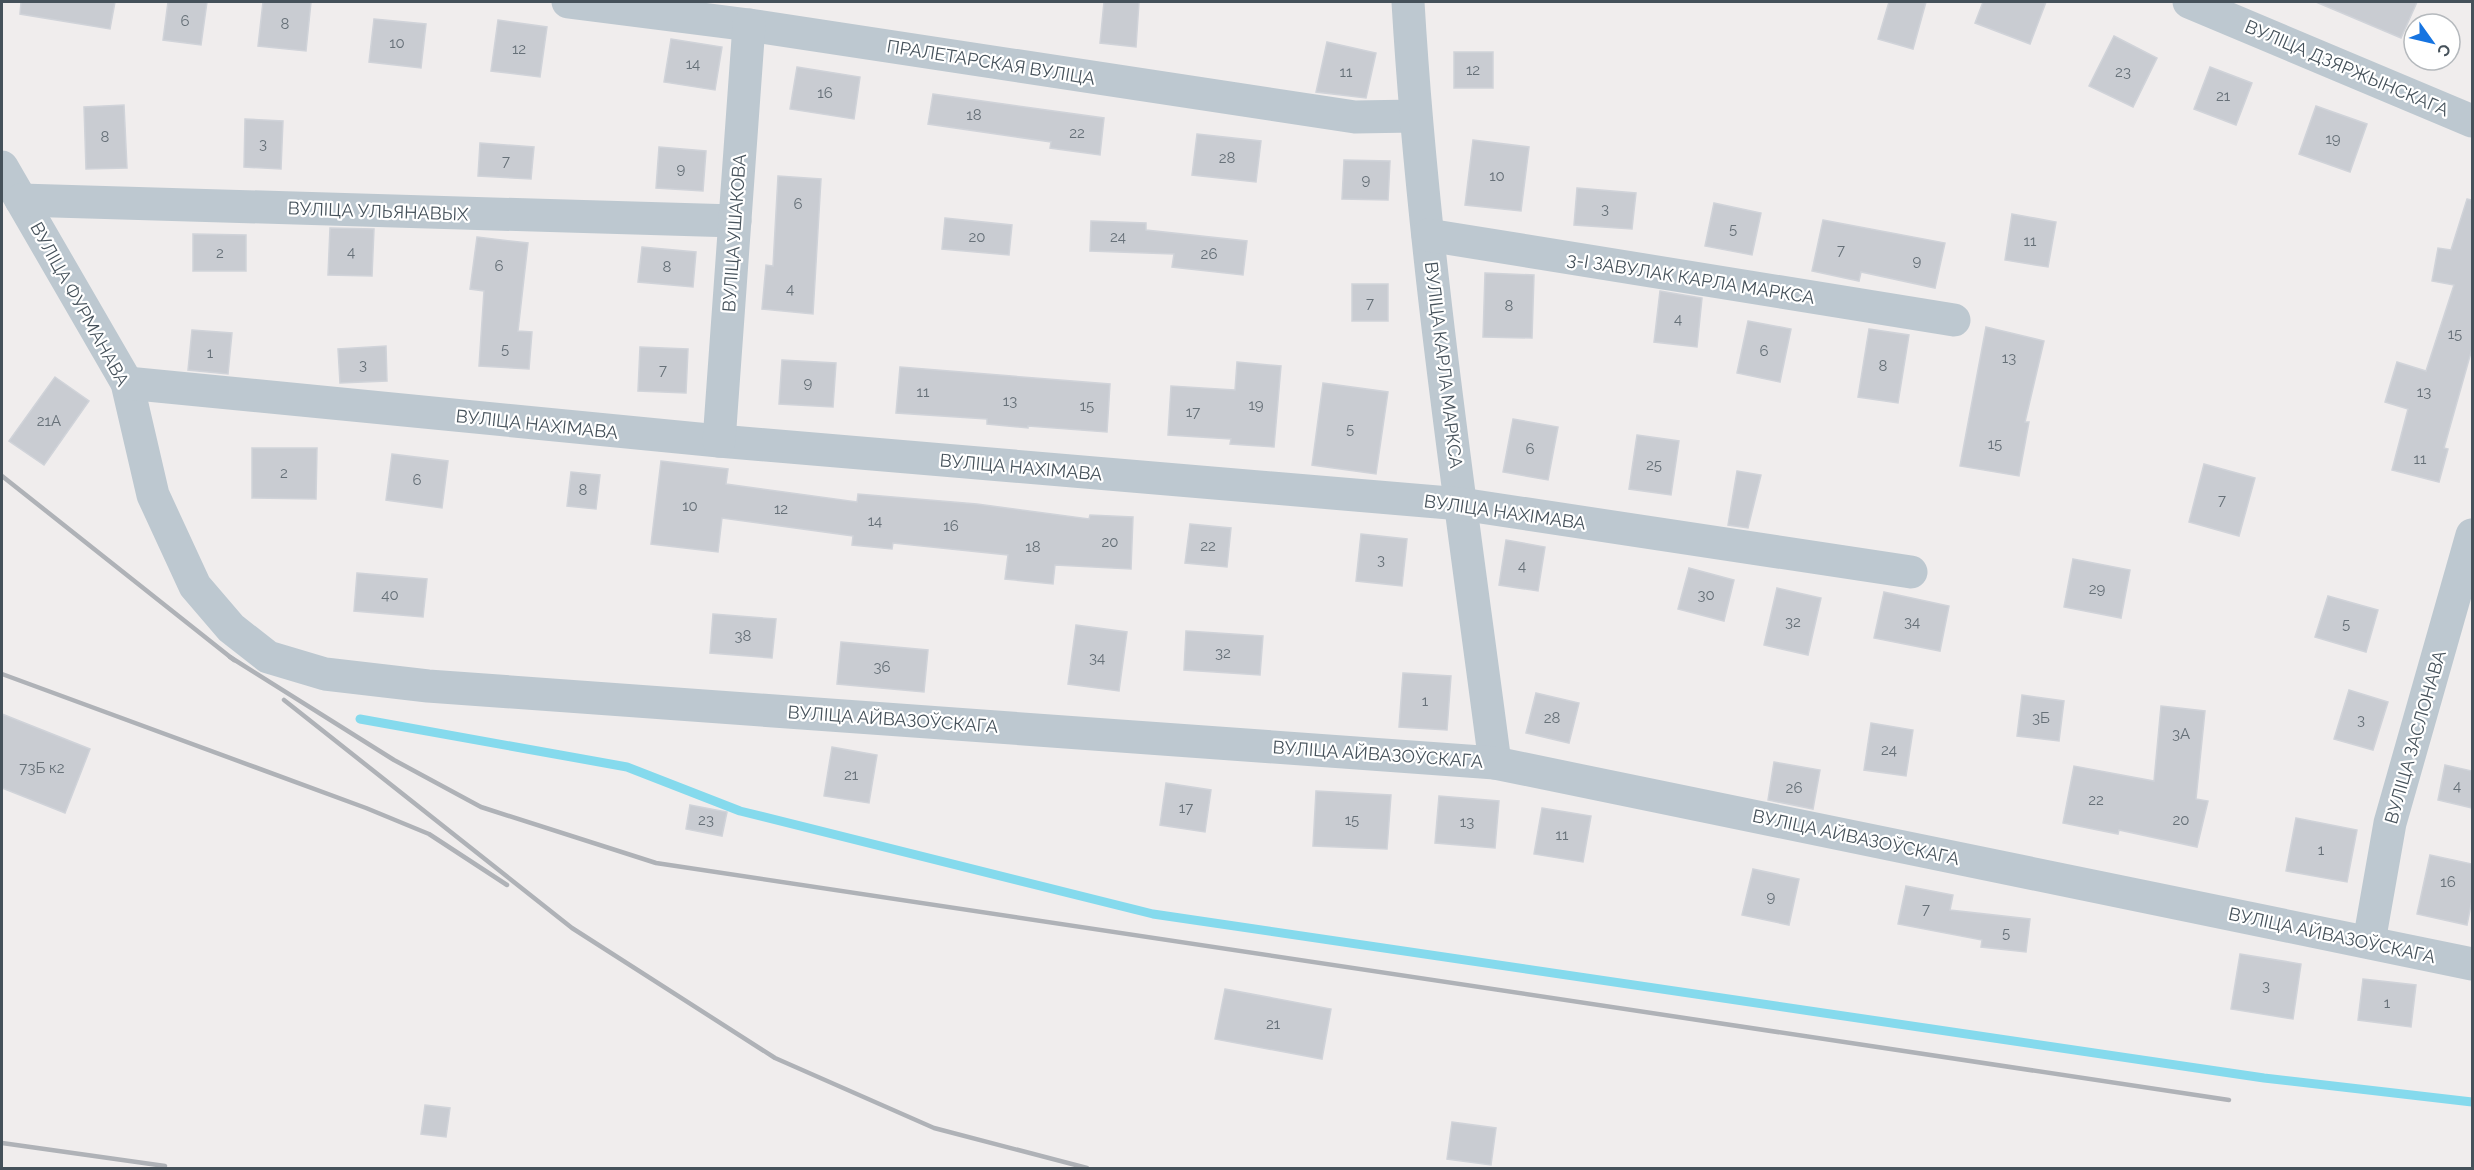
<svg xmlns="http://www.w3.org/2000/svg" width="2474" height="1170" font-family="Raleway,sans-serif">
<style>
.lines{fill:none;stroke-linecap:round;stroke-linejoin:round}
.stream{stroke:#85daed;stroke-width:9}
.building{fill:#c9ccd2;stroke:#d0d3d9;stroke-width:1.5}
.minor{stroke:#bdc8d0;stroke-width:33}
.rail{stroke:#afb2b7;stroke-width:4.5}
.labels{text-anchor:middle;dominant-baseline:central;stroke-width:4.5;stroke-linejoin:round;paint-order:stroke}
.number-label{font-size:15px;fill:#667078}
.street-label{font-size:18px;fill:#45515a;stroke:#fff}
</style>
<rect width="100%" height="100%" fill="#f0eded"/>
<g class="lines">
<path class="stream" d="M360 719 627 767 740 811 1153 914 2264 1078 2472 1102"/>
</g>
<g class="building">
<path d="M21 2H115L110 29 20 14Z"/>
<path d="M168 2H207L201 45 163 40Z"/>
<path d="M263 2H311L306 51 258 46Z"/>
<path d="M1104 2H1139L1136 47 1100 43Z"/>
<path d="M1889 2H1926L1913 49 1878 39Z"/>
<path d="M1983 2H2046L2030 44 1975 23Z"/>
<path d="M2316 2H2417L2401 38Z"/>
<path d="M374 19 426 24 421 68 369 62Z"/>
<path d="M498 20 547 27 540 77 491 71Z"/>
<path d="M2114 36 2157 58 2133 107 2089 86Z"/>
<path d="M671 39 722 47 715 90 664 82Z"/>
<path d="M1327 42 1376 53 1366 98 1316 92Z"/>
<rect x="1454" y="52" width="39" height="36"/>
<path d="M797 67 860 77 854 119 790 109Z"/>
<path d="M2210 67 2252 83 2236 125 2194 109Z"/>
<path d="M933 94 1104 118 1100 155 1050 148 1051 142 928 124Z"/>
<path d="M124 105 127 168 86 169 84 107Z"/>
<path d="M2316 106 2367 124 2350 172 2299 154Z"/>
<path d="M245 119 283 121 281 169 244 167Z"/>
<path d="M1197 134 1261 141 1256 182 1192 175Z"/>
<path d="M1473 140 1529 147 1521 211 1465 205Z"/>
<path d="M480 143 534 147 531 179 478 176Z"/>
<path d="M659 147 706 151 703 191 656 188Z"/>
<path d="M1344 160 1390 161 1388 200 1342 199Z"/>
<path d="M778 176 821 179 813 314 762 309 766 265 773 266Z"/>
<path d="M1577 188 1636 193 1632 229 1574 225Z"/>
<path d="M2467 199 2472 200V349L2444 448 2448 449 2439 482 2392 470 2408 409 2385 402 2397 362 2426 371 2454 285 2432 281 2438 248 2451 250Z"/>
<path d="M1714 203 1761 213 1752 255 1705 246Z"/>
<path d="M2012 214 2056 222 2048 267 2005 260Z"/>
<path d="M945 218 1012 225 1009 255 942 249Z"/>
<path d="M1823 220 1945 243 1935 288 1861 272 1859 281 1812 271Z"/>
<path d="M1091 221 1146 223V230L1247 241 1243 275 1172 267 1174 254 1090 251Z"/>
<path d="M330 228 374 229 372 276 328 275Z"/>
<path d="M193 234 246 235V271H193Z"/>
<path d="M477 237 528 243 518 331 532 332 529 369 479 366 484 291 470 289Z"/>
<path d="M642 247 696 252 693 287 638 282Z"/>
<path d="M1485 273 1534 275 1532 338 1483 337Z"/>
<rect x="1352" y="284" width="36" height="37"/>
<path d="M1660 291 1702 298 1697 347 1654 342Z"/>
<path d="M1748 321 1791 329 1780 382 1737 373Z"/>
<path d="M1986 327 2044 341 2025 422H2029L2019 476 1960 466Z"/>
<path d="M1869 329 1909 335 1898 403 1858 397Z"/>
<path d="M192 330 232 333 228 374 188 370Z"/>
<path d="M386 346 387 381 340 383 338 349Z"/>
<path d="M640 347 688 349 686 393 638 391Z"/>
<path d="M782 360 836 363 833 407 779 404Z"/>
<path d="M1237 362 1281 366 1274 447 1230 444 1231 439 1168 435 1171 386 1235 390Z"/>
<path d="M900 367 1110 384 1107 432 1028 426V428L987 424V419L896 413Z"/>
<path d="M55 377 89 401 44 465 9 441Z"/>
<path d="M1323 383 1388 392 1376 474 1312 465Z"/>
<path d="M1513 419 1558 427 1548 480 1503 472Z"/>
<path d="M1637 435 1679 441 1671 495 1629 489Z"/>
<path d="M252 448H317L316 499 252 498Z"/>
<path d="M392 454 448 461 442 508 386 500Z"/>
<path d="M661 461 728 469 726 484 857 502 858 494 977 504 1089 519 1090 515 1133 517 1131 569 1055 565 1053 584 1005 579 1008 555 893 543 892 549 852 545 853 536 722 518 718 552 651 544Z"/>
<path d="M2204 464 2255 478 2239 536 2189 522Z"/>
<path d="M1737 471 1761 475 1748 528 1728 525Z"/>
<path d="M571 472 600 475 596 509 567 506Z"/>
<path d="M1190 524 1231 528 1227 567 1185 563Z"/>
<path d="M1361 534 1407 539 1402 586 1356 581Z"/>
<path d="M1506 540 1545 547 1538 591 1499 585Z"/>
<path d="M2073 559 2130 570 2121 618 2064 607Z"/>
<path d="M1689 568 1734 580 1724 621 1678 609Z"/>
<path d="M357 573 427 579 423 617 354 611Z"/>
<path d="M1777 588 1821 598 1808 655 1764 645Z"/>
<path d="M1884 592 1949 606 1940 651 1874 638Z"/>
<path d="M2328 596 2378 610 2366 652 2315 637Z"/>
<path d="M713 614 776 619 772 658 710 653Z"/>
<path d="M1076 625 1127 632 1119 691 1068 684Z"/>
<path d="M1186 631 1263 636 1260 675 1184 670Z"/>
<path d="M841 642 928 650 924 692 837 684Z"/>
<path d="M1403 673 1451 676 1447 730 1399 727Z"/>
<path d="M2349 690 2388 702 2373 750 2334 739Z"/>
<path d="M1536 693 1579 703 1569 743 1526 733Z"/>
<path d="M2022 695 2064 701 2059 741 2017 736Z"/>
<path d="M2161 706 2205 711 2196 799 2208 801 2197 847 2119 830 2118 834 2063 823 2074 766 2154 781Z"/>
<path d="M2 714 90 749 65 813 2 788Z"/>
<path d="M1871 723 1913 730 1906 776 1864 770Z"/>
<path d="M832 747 877 755 869 803 824 796Z"/>
<path d="M1774 762 1820 770 1813 809 1768 800Z"/>
<path d="M2445 765 2472 771V808L2438 800Z"/>
<path d="M1166 783 1211 790 1205 832 1160 825Z"/>
<path d="M1316 791 1391 795 1387 849 1313 846Z"/>
<path d="M1439 796 1499 801 1495 848 1435 843Z"/>
<path d="M690 805 727 812 722 836 686 829Z"/>
<path d="M1542 808 1591 816 1583 862 1534 854Z"/>
<path d="M2296 818 2357 830 2347 882 2286 871Z"/>
<path d="M2430 855 2472 864V900L2467 925 2417 914Z"/>
<path d="M1753 869 1799 879 1789 925 1742 915Z"/>
<path d="M1906 886 1953 895 1950 910 2030 919 2026 952 1981 947 1982 940 1898 924Z"/>
<path d="M2240 954 2301 964 2293 1019 2231 1009Z"/>
<path d="M2363 979 2416 985 2411 1027 2358 1020Z"/>
<path d="M1225 989 1331 1009 1322 1059 1215 1039Z"/>
<path d="M425 1105 450 1108 446 1137 421 1134Z"/>
<path d="M1452 1122 1496 1128 1491 1165 1447 1159Z"/>
</g>
<g class="lines">
<g class="minor">
<path d="M568 2 749 25 1355 117 1415 116"/>
<path d="M1408 2C1423 256 1462 510 1495 763"/>
<path d="M2189 2 2472 121"/>
<path d="M2 167 127 383 153 495 195 586 231 628 268 657 325 674 428 686 1495 763 2472 964"/>
<path d="M21 200 735 221"/>
<path d="M1428 235 1954 320"/>
<path d="M127 383 719 441 1461 504 1911 572"/>
<path d="M719 441 749 25"/>
<path d="M2369 942 2390 823 2472 535"/>
</g>
<g class="rail">
<path d="M2 476 234 660"/>
<path d="M230 657 394 760 481 807 656 863 2229 1100"/>
<path d="M2 674 366 808 429 834 507 885"/>
<path d="M284 700 572 928 775 1058 934 1128 1087 1168"/>
<path d="M2 1143 165 1166"/>
</g>
</g>
<g class="labels">
<g class="number-label">
<text x="185" y="21">6</text>
<text x="285" y="24">8</text>
<text x="397" y="43">10</text>
<text x="519" y="49">12</text>
<text x="693" y="64">14</text>
<text x="1473" y="70">12</text>
<text x="1346" y="72">11</text>
<text x="2123" y="72">23</text>
<text x="825" y="93">16</text>
<text x="2223" y="96">21</text>
<text x="974" y="115">18</text>
<text x="1077" y="133">22</text>
<text x="105" y="137">8</text>
<text x="2333" y="139">19</text>
<text x="263" y="144">3</text>
<text x="1227" y="158">28</text>
<text x="506" y="161">7</text>
<text x="681" y="169">9</text>
<text x="1497" y="176">10</text>
<text x="1366" y="180">9</text>
<text x="798" y="204">6</text>
<text x="1605" y="209">3</text>
<text x="1733" y="229">5</text>
<text x="977" y="237">20</text>
<text x="1118" y="237">24</text>
<text x="2030" y="241">11</text>
<text x="1841" y="250">7</text>
<text x="351" y="252">4</text>
<text x="220" y="253">2</text>
<text x="1209" y="254">26</text>
<text x="1917" y="261">9</text>
<text x="499" y="266">6</text>
<text x="667" y="267">8</text>
<text x="790" y="289">4</text>
<text x="1370" y="303">7</text>
<text x="1509" y="306">8</text>
<text x="1678" y="319">4</text>
<text x="2455" y="334">15</text>
<text x="505" y="349">5</text>
<text x="1764" y="351">6</text>
<text x="210" y="353">1</text>
<text x="2009" y="358">13</text>
<text x="363" y="365">3</text>
<text x="1883" y="366">8</text>
<text x="663" y="370">7</text>
<text x="808" y="383">9</text>
<text x="923" y="392">11</text>
<text x="2424" y="392">13</text>
<text x="1010" y="401">13</text>
<text x="1256" y="405">19</text>
<text x="1087" y="406">15</text>
<text x="1193" y="412">17</text>
<text x="49" y="421">21А</text>
<text x="1350" y="429">5</text>
<text x="1995" y="444">15</text>
<text x="1530" y="449">6</text>
<text x="2420" y="459">11</text>
<text x="1654" y="465">25</text>
<text x="284" y="473">2</text>
<text x="417" y="480">6</text>
<text x="583" y="490">8</text>
<text x="2222" y="500">7</text>
<text x="690" y="506">10</text>
<text x="781" y="509">12</text>
<text x="875" y="521">14</text>
<text x="951" y="526">16</text>
<text x="1110" y="542">20</text>
<text x="1208" y="546">22</text>
<text x="1033" y="547">18</text>
<text x="1381" y="560">3</text>
<text x="1522" y="566">4</text>
<text x="2097" y="589">29</text>
<text x="390" y="595">40</text>
<text x="1706" y="595">30</text>
<text x="1793" y="622">32</text>
<text x="1912" y="622">34</text>
<text x="2346" y="624">5</text>
<text x="743" y="636">38</text>
<text x="1223" y="653">32</text>
<text x="1097" y="658">34</text>
<text x="882" y="667">36</text>
<text x="1425" y="701">1</text>
<text x="1552" y="718">28</text>
<text x="2041" y="718">3Б</text>
<text x="2361" y="720">3</text>
<text x="2181" y="734">3А</text>
<text x="1889" y="750">24</text>
<text x="42" y="768">73Б к2</text>
<text x="851" y="775">21</text>
<text x="2457" y="786">4</text>
<text x="1794" y="788">26</text>
<text x="2096" y="800">22</text>
<text x="1186" y="808">17</text>
<text x="706" y="820">23</text>
<text x="1352" y="820">15</text>
<text x="2181" y="820">20</text>
<text x="1467" y="822">13</text>
<text x="1562" y="835">11</text>
<text x="2321" y="850">1</text>
<text x="2448" y="882">16</text>
<text x="1771" y="897">9</text>
<text x="1926" y="909">7</text>
<text x="2006" y="933">5</text>
<text x="2266" y="986">3</text>
<text x="2387" y="1003">1</text>
<text x="1273" y="1024">21</text>
</g>
<g class="street-label">
<text transform="translate(991 62) rotate(9)">ПРАЛЕТАРСКАЯ ВУЛІЦА</text>
<text transform="translate(2347 68) rotate(23)">ВУЛІЦА ДЗЯРЖЫНСКАГА</text>
<text transform="translate(378 211) rotate(2)">ВУЛІЦА УЛЬЯНАВЫХ</text>
<text transform="translate(734 233) rotate(-86)">ВУЛІЦА УШАКОВА</text>
<text transform="translate(1691 278) rotate(9)">3-І ЗАВУЛАК КАРЛА МАРКСА</text>
<text transform="translate(80 304) rotate(61)">ВУЛІЦА ФУРМАНАВА</text>
<text transform="translate(1444 365) rotate(83)">ВУЛІЦА КАРЛА МАРКСА</text>
<text transform="translate(537 424) rotate(6)">ВУЛІЦА НАХІМАВА</text>
<text transform="translate(1021 467) rotate(5)">ВУЛІЦА НАХІМАВА</text>
<text transform="translate(1505 512) rotate(8)">ВУЛІЦА НАХІМАВА</text>
<text transform="translate(893 719) rotate(4)">ВУЛІЦА АЙВАЗОЎСКАГА</text>
<text transform="translate(2415 737) rotate(-74)">ВУЛІЦА ЗАСЛОНАВА</text>
<text transform="translate(1378 754) rotate(4)">ВУЛІЦА АЙВАЗОЎСКАГА</text>
<text transform="translate(1856 837) rotate(12)">ВУЛІЦА АЙВАЗОЎСКАГА</text>
<text transform="translate(2332 935) rotate(12)">ВУЛІЦА АЙВАЗОЎСКАГА</text>
</g>
</g>
<rect width="2474" height="1170" fill="none" stroke="#45515a" stroke-width="6"/>
<g transform="translate(2432 42) rotate(124)"><circle r="28" fill="#ffffff" stroke="#b5b9bd" stroke-width="1.5"/>
<path d="M0-4.5L10 22L0 15L-10 22Z" fill="#1674e1"/>
<text y="-9" font-size="16" font-weight="bold" text-anchor="middle" fill="#45515a">С</text>
</g>
</svg>
